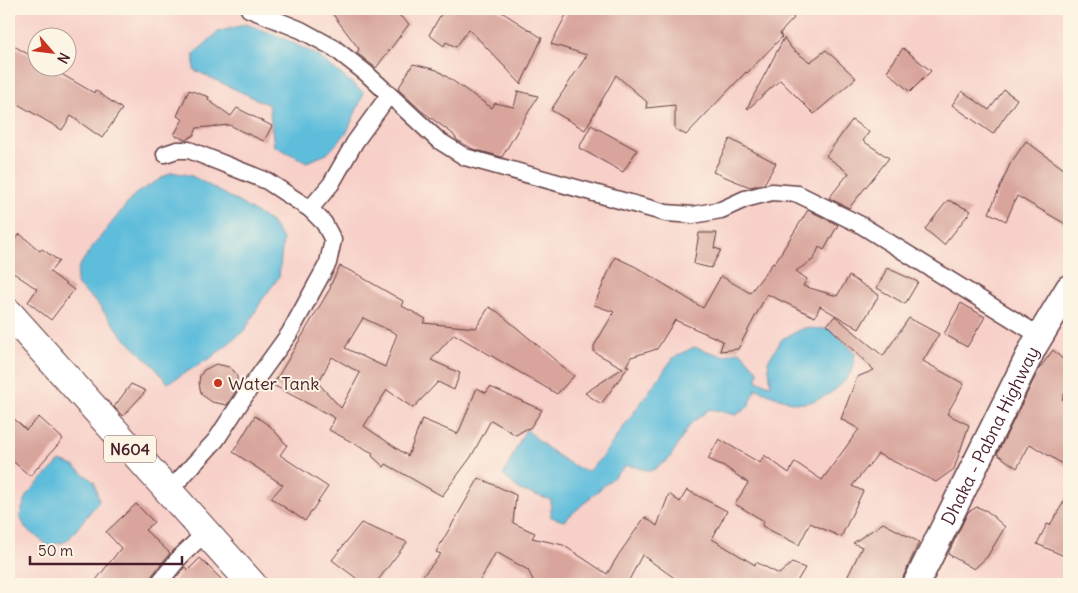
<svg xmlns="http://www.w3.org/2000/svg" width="1078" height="593" font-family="Delius,sans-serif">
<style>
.built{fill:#f7d0c9;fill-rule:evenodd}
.water{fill:#5ebddc;stroke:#546e84}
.building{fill:#d8a49b;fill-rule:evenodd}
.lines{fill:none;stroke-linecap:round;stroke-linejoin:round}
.minor-casing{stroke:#623c41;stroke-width:19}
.primary-casing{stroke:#623c41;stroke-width:29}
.trunk-casing{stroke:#623c41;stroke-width:30}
.minor{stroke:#fff;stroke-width:16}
.primary{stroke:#fff;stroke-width:26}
.trunk{stroke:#fff;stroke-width:28}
.poi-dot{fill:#c8321e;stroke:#fcf5e5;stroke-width:2}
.labels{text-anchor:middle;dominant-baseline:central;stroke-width:4;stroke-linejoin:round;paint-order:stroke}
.shield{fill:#fcf5e5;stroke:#7f5f63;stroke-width:1}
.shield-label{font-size:16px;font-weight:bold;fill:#4a1f2b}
.poi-label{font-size:18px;fill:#4a1f2b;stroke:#fcf5e5;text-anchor:start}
.street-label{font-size:18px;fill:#4a1f2b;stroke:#fcf5e5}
</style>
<rect width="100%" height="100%" fill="#fcf5e5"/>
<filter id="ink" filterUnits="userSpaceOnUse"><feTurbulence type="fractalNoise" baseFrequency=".02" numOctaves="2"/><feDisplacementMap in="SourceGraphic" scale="10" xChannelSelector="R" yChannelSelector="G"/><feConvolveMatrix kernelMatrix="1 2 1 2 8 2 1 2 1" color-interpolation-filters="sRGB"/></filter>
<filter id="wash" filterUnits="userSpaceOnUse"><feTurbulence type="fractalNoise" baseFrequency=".0096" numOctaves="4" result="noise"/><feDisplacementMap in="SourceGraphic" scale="20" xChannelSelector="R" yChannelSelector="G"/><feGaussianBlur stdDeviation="1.12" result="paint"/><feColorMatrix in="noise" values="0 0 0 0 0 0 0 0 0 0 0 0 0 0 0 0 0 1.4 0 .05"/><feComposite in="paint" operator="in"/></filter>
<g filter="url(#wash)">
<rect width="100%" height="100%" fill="#ebe2c0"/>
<path class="built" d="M9 9H1069V584H9ZM38 38H68V68H38Z"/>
<g class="water">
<path d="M246 24 281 37 317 55 364 93 347 132 327 154 307 162 274 146 269 105 194 70V54L218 32Z"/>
<path d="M172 172 192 176 232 198 271 222 283 239 279 277 262 300 245 330 212 357 168 383 152 364 126 340 97 303 76 284 78 268 93 246 135 194Z"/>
<path d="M804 328 829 329 845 342 855 354C854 359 854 366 852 370 843 388 817 405 797 403 789 403 767 392 756 389L748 407 736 415 710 409 691 423 669 459 651 471 627 465 564 521 551 517V500L520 490 503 475 526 429C542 444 567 466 588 471L602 457 673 358 694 347 723 356 740 351 758 371 757 381 771 385 768 361 782 339Z"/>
<path d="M60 461 74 466 94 482 99 501 67 541 49 546 26 529 20 516 27 494Z"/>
</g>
<g id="blocks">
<g class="building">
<path d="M329 9H392L409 24 376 68 357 53 359 49Z"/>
<path d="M444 9H497L542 38 521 84 469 29 456 47 446 42 444 46 429 35Z"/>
<path d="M569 9H784L794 18 780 33 782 37 747 73 746 72 686 135 675 129V105L646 108 647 102 616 75 585 130 551 110 587 55 551 44Z"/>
<path d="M784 38 792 49 810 62 826 50 856 78 814 114 780 80 748 109 747 108Z"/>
<path d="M9 43 38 60V68H51L94 93 95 90 122 109 102 138 71 116 62 130 9 99Z"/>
<path d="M903 48 931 71 910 92 887 71Z"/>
<path d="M413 64 437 70 492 108 495 103 514 107 518 91 538 96 502 157 473 149 457 140 453 134 423 112 398 89Z"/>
<path d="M189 90 209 97 208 100 231 116 237 108 272 126 264 141 241 131 230 125 197 128 194 135 186 140 174 135 183 119 177 116Z"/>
<path d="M1004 90 1017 99 993 134 952 105 962 91 989 110Z"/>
<path d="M852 120 869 132 863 141 889 158 849 208 829 198 849 173 826 156Z"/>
<path d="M591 125 637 150 623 172 579 148Z"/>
<path d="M730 139 776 163 764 184 750 187 713 172Z"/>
<path d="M1026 141 1069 173V226L1017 196 1006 221 989 213 1010 164Z"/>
<path d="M948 200 971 211 944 245 925 229Z"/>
<path d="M808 210 838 225 824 250 819 247 814 259 796 271 807 279 803 286 837 296 849 276 879 295 859 329 820 306 815 317 767 294 738 349 720 351 723 341 675 320 657 349 631 357 626 366H629L601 404 585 393 623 368 594 352V346L614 312 594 305 615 257 636 267 703 308 721 276 750 293 773 263 774 264Z"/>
<path d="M699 233H717L714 248 721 250 711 268 694 264Z"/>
<path d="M20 234 40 251 42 249 59 261 50 272 74 290 51 320 28 302 37 289 9 270V247Z"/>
<path d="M340 266 363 277V278L403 301 402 306 426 319 423 323 476 328 489 307 498 312 574 376 557 394 454 334 431 360 460 373 454 390 438 382 413 408 387 390 364 426 408 456 422 419 458 434 477 388 486 393 490 387 542 410 530 428 526 429 516 435 491 420 471 457 442 496 386 464 384 467 372 456 373 453 329 430 335 418 273 385 331 287 330 286ZM363 318 397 334 385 367 345 348ZM332 357 360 373 341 408 318 383Z"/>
<path d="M887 268 918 282 905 304 877 288Z"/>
<path d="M961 303 985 317 967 347 944 334Z"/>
<path d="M835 316 883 356 909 318 939 334 923 361 964 384 947 414 969 425 954 469 936 482 878 454 852 486 863 491 841 537 810 523 799 545 762 526 764 521 735 504 748 483 724 466 708 459 719 439 760 463 764 455 789 473 795 462 822 480 859 429 841 419 857 377 874 370 827 325Z"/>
<path d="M1053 350 1069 365V385L1062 399 1069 404V468L1030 444 1017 468 997 454 1039 369Z"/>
<path d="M216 364 229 367 234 371 237 377V389L227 405 212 402 202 395 200 389 199 382 200 376 204 370Z"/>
<path d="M131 384 146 391 123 416 114 407Z"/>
<path d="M9 414 26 430 39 417 63 439 30 476 9 458Z"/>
<path d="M255 416 270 426 287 445 280 455 328 487 305 521 271 498 283 485 233 452Z"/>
<path d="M479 478 516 495 513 523 535 533 532 538 563 545 607 574 619 554 645 517 657 526 669 494 680 502 687 490 727 511 712 539 755 565 756 562 779 574 792 563 805 568 796 583 799 584H683L642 555 627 584H535L528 570 496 552 478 584H416L441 554 436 552Z"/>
<path d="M1069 493V558L1037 544 1047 524 1050 525Z"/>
<path d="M136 504 154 522 145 530 170 553 150 578 148 584H93L121 548 106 532Z"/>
<path d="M977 507 987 511 1005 527 987 557 974 569 948 554 968 512Z"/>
<path d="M361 523 407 542 375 584H364L332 560Z"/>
<path d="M883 523 919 542 900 584H844L862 547 853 543Z"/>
<path d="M200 558 226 584H171L185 567 188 570Z"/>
</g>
</g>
</g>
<g filter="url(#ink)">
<use href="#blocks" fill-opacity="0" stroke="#623c41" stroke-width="1"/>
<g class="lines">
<g class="minor-casing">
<g id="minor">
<path d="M249 9 301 30 334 48 366 73 438 140 465 157 666 213 693 215 721 210 745 199 772 192 798 194 861 225 1040 336"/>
<path d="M165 154 177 150H189L267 181 310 209"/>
<path d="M168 492 216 440 250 388 289 334 328 263 333 240 324 223 310 209 331 184 355 142 389 95"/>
<path d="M158 584 180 557 205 533"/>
</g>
</g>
<g class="primary-casing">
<g id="primary">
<path id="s1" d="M916 584 1034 346 1069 288"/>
</g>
</g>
<g class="trunk-casing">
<path id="trunk" d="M9 313 252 584"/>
</g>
<use href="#minor" class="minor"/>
<use href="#primary" class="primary"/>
<use href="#trunk" class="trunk"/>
</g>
</g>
<circle class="poi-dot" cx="218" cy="383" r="5"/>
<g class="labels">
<rect class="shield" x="104" y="435.5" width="52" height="27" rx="4"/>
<g class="shield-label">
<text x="130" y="449">N604</text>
</g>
<g class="poi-label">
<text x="228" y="383">Water Tank</text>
</g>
<g class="street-label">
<text stroke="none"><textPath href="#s1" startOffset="166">Dhaka - Pabna Highway</textPath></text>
</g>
</g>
<rect width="1078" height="593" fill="none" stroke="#fcf5e5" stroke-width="30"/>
<g transform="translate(52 52) rotate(118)"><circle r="24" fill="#fcf5e5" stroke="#b59f9b"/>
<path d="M0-4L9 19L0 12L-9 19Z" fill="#c8321e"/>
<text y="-8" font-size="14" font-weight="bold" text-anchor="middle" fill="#4a1f2b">N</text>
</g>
<path d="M30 556v8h152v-8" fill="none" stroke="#4a1f2b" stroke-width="2.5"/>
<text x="38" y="556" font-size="15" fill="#4a1f2b" stroke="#fcf5e5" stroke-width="4" paint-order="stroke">50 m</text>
</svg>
